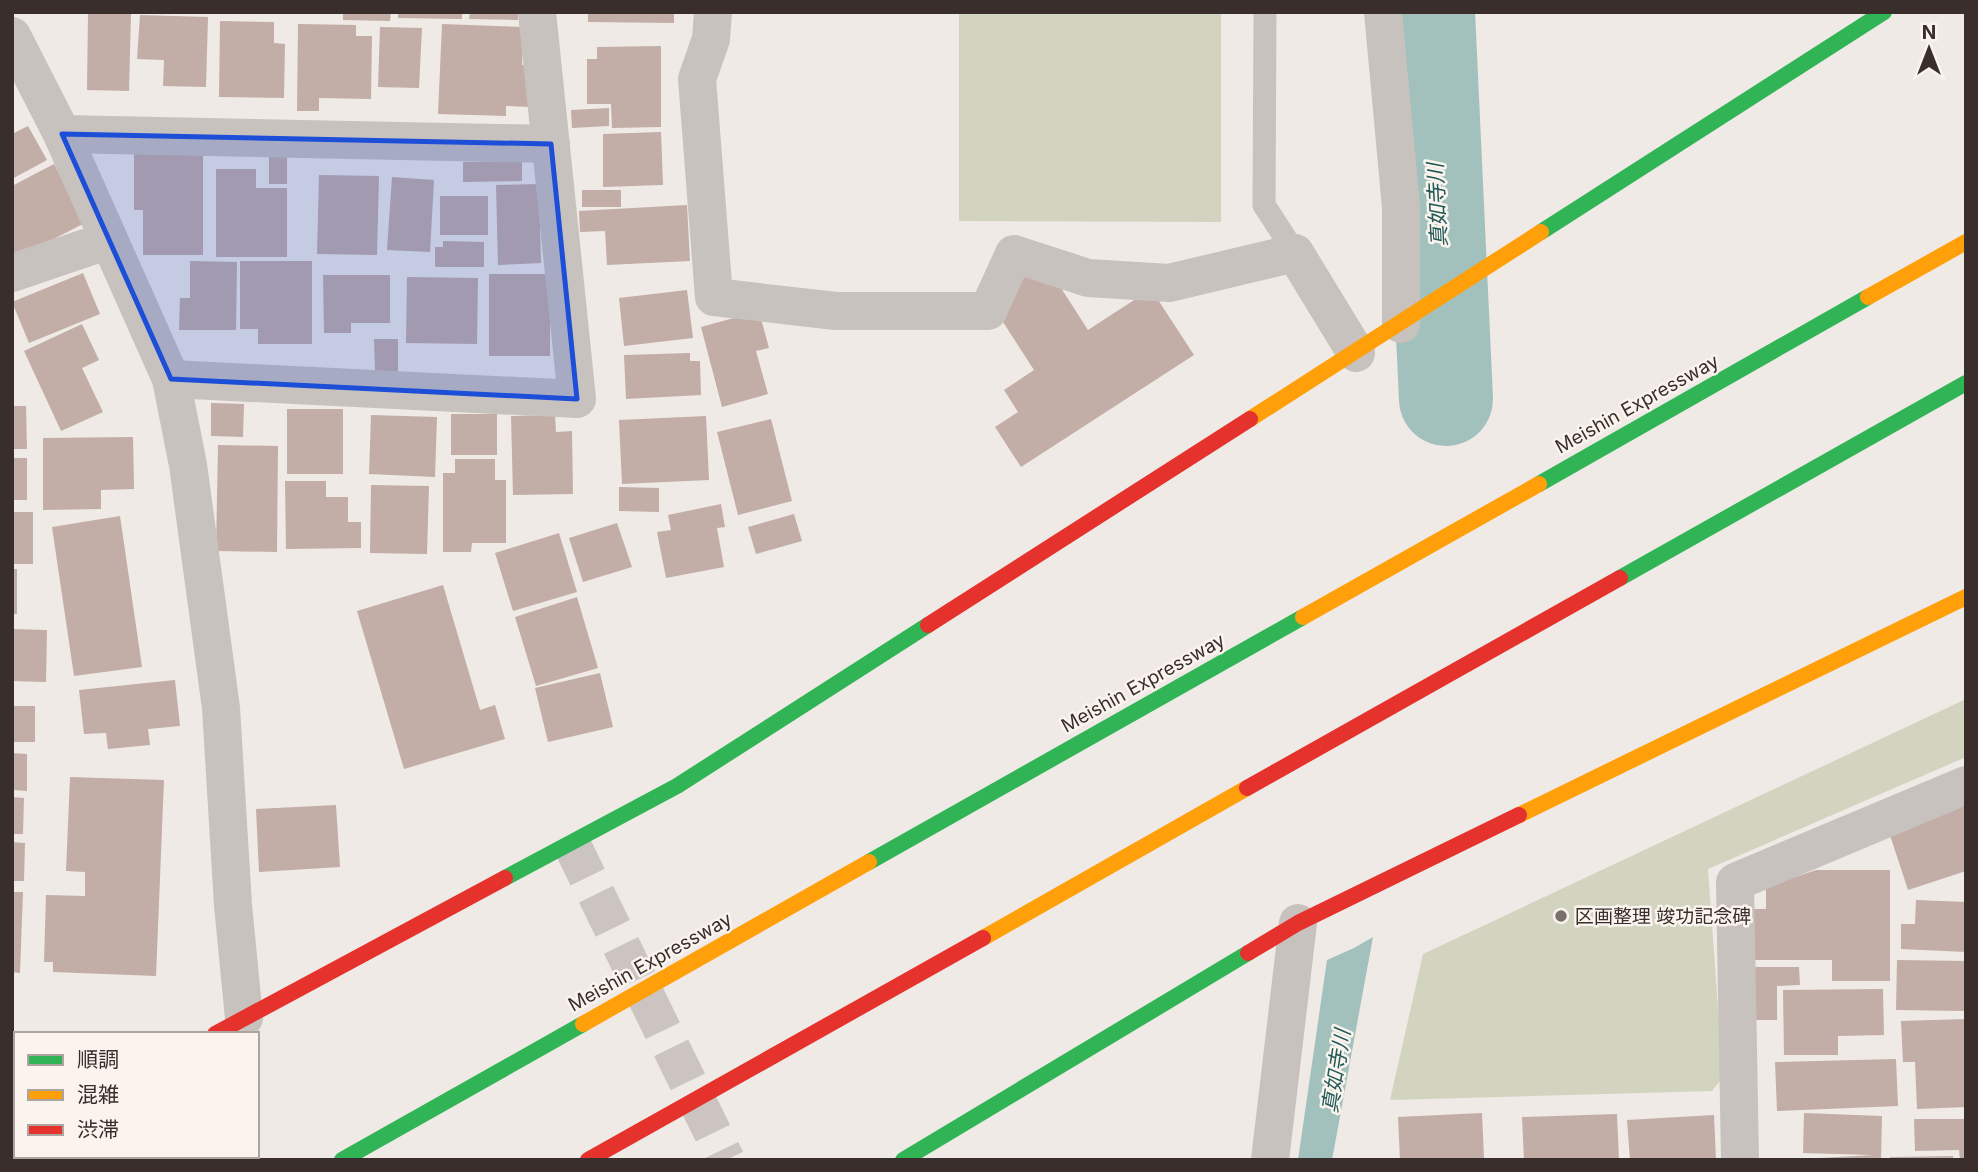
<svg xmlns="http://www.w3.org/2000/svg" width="1978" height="1172" font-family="Inter,'Noto Sans JP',sans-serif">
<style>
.green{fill:#d2d4c0}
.water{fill:#a2c1bd}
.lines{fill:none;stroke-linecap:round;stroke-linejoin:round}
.river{stroke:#a2c1bd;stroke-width:94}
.building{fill:#c2ada7}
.street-tunnel{stroke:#cbc4c0;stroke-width:38;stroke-dasharray:38 19;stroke-linecap:butt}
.lane{stroke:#c8c2be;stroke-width:23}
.street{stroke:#c8c2be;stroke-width:38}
.fast{stroke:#30b455;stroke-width:16}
.slow{stroke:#ff9f0a;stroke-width:16}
.jam{stroke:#e5322d;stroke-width:16}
.marked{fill:#1d4ed8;fill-opacity:0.2;stroke:#1d4ed8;stroke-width:5;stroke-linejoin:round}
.poi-dot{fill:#79706c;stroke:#faf3ee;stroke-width:2.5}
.labels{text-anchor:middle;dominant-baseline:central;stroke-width:5;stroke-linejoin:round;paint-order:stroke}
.street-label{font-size:19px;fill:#392e2b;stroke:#faf3ee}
.poi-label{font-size:19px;fill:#392e2b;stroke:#faf3ee;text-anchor:start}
.water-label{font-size:21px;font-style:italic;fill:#225a58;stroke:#faf3ee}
</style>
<rect width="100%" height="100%" fill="#efeae5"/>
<g class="green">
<path d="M959 12H1221V222L959 221Z"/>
<path d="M1966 699V757L1708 869 1723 1077 1712 1091 1390 1100 1423 954Z"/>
</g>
<path class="water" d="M1373 937 1332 1160H1298L1327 960 1354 948Z"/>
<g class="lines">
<path class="river" d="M1428 12 1446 399"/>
</g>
<g class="building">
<path d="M343 12H391L390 21 343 20Z"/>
<path d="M398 12H462V19L398 18Z"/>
<path d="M470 12H518V20L469 19Z"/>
<path d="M588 12H674V23L588 22Z"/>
<path d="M88 14H131L129 91 87 90Z"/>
<path d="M140 15 208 17 206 87 163 86 164 60 137 59Z"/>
<path d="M220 21 274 22V43L285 44 284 98 219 97Z"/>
<path d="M298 24 356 25V36H372L371 99 319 98V111H297Z"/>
<path d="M442 24 523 27 522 65H532L530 107 506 106V116L438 114Z"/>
<path d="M380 27 422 28 419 88 378 87Z"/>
<path d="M661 46V127L612 128 611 104H587V59H597V47Z"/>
<path d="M609 108V126L572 128 571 110Z"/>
<path d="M28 126 47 160 12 179V134Z"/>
<path d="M661 132 663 185 603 187V134Z"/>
<path d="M134 147 203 148V255H143V210H134Z"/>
<path d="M287 155V184H269V156Z"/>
<path d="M522 161V181L463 182V162Z"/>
<path d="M54 164 85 223 12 260V186Z"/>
<path d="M216 169H256V188H287V257H216Z"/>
<path d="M319 175 379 176 377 255 317 254Z"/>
<path d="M392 177 434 180 430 252 387 250Z"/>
<path d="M539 184 541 263 498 265 496 185Z"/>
<rect x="582" y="190" width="39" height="17"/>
<rect x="440" y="196" width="48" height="39"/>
<path d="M687 205 690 261 607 265 605 231 580 232 579 211Z"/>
<path d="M443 241 484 242V267H435V247H443Z"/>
<path d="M190 261 237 262 236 330H179L180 298H190Z"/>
<path d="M240 261H312V344H258V329H240Z"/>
<path d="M83 273 100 314 29 343 12 302Z"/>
<path d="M1022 273 1061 288 1088 330 1151 289 1194 355 1021 467 995 427 1018 412 1004 390 1034 370 1003 322Z"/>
<rect x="489" y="274" width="61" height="82"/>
<path d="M323 275H390V323H351V333H324Z"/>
<path d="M407 277 478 278 477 344 406 343Z"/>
<path d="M687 290 693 338 624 346 619 298Z"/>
<path d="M759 311 769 348 756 351 768 394 722 407 701 327Z"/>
<path d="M82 324 99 360 82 368 103 412 61 431 24 351Z"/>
<path d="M374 339H398V371H375Z"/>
<path d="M690 353V361H700L701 395 626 399 624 355Z"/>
<path d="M211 403 244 404 243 437 211 436Z"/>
<path d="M12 406H26L27 449H12Z"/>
<rect x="287" y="409" width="56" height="65"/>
<rect x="451" y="414" width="46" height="41"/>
<path d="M371 415 437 417 435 477 369 474Z"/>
<path d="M555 415 556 432 572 431 573 494 513 495 511 416Z"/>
<path d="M706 416 709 480 622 484 619 420Z"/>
<path d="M771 419 792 501 738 515 717 432Z"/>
<path d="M133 437 134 489 101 490V509L43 510V438Z"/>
<path d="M218 445 278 446 277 552 216 551Z"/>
<rect x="12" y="458" width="15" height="42"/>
<path d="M455 459H495V480H506V543H472L471 552H443V473H455Z"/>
<path d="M285 481H326V497H348V522H361V548L286 549Z"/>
<path d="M371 485 429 486 427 554 370 553Z"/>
<path d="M619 487 659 488V512L619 511Z"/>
<path d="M721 504 725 527 717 528 724 567 666 578 657 532 671 530 668 515Z"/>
<rect x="12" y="512" width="21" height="52"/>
<path d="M794 514 802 541 756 554 748 527Z"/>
<path d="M120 516 142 667 74 676 52 527Z"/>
<path d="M617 523 632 567 583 582 569 538Z"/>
<path d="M559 533 577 592 513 611 495 553Z"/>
<rect x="12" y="569" width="5" height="45"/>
<path d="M443 585 480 710 495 705 505 739 404 769 357 611Z"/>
<path d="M577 597 598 668 536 686 515 617Z"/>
<path d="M12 629 47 630 46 682 12 681Z"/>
<path d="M600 673 613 727 548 742 535 688Z"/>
<path d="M175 680 180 726 148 729 150 745 108 749 106 733 84 734 79 690Z"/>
<rect x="12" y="706" width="23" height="36"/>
<path d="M12 753 27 754V791L12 790Z"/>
<path d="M70 777 164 780 156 976 53 972V962H44L46 895 85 896V872L66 871Z"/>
<path d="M12 797 24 798 23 834H12Z"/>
<path d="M1966 804V871L1908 890 1888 829Z"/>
<path d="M336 805 340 867 259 872 256 809Z"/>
<path d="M12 842 25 843 24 881H12Z"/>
<path d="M1816 870H1890V981H1832V960H1744L1745 909H1766V887Z"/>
<path d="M12 892H23L20 973 12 972Z"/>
<path d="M1916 900 1966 902V952L1901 949V924H1915Z"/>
<path d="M1897 960 1966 961 1964 1011 1896 1010Z"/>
<path d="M1747 967H1799L1800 985 1777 986V1020H1748Z"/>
<path d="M1883 989 1884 1035 1838 1036V1055H1784L1783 990Z"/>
<path d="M1966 1019V1107L1917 1109 1915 1062H1903L1901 1021Z"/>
<path d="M1896 1059 1898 1106 1777 1111 1775 1062Z"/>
<path d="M1482 1113 1484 1158 1400 1160 1398 1117Z"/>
<path d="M1804 1113 1882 1116 1881 1160H1820V1158L1873 1155 1803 1153Z"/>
<path d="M1617 1114 1619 1160H1524L1522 1117Z"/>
<path d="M1714 1115 1716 1160H1630L1627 1120Z"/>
<path d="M1914 1119H1966V1160H1960L1959 1150 1915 1151Z"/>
<path d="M1953 1156V1160H1890V1157Z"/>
</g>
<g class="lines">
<path class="street-tunnel" d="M571 843 726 1160"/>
<path class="lane" d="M1265 12 1264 205 1295 253"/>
<g class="street">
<path d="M713 12 711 39 697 79 714 297 836 311H988L1014 254 1088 278 1169 283 1295 253 1356 353"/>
<path d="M1383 12 1401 207V324"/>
<path d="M12 36 62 134 171 379 188 465 221 708 233 905 244 1018"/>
<path d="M62 134 551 144"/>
<path d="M12 273 109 240"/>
<path d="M171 379 577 399 537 12"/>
<path d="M1270 1160 1298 923"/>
<path d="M1740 1160 1735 882 1966 785"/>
</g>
<g class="fast">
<path d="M1541 232 1884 12"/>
<path d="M1539 484 1868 297"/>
<path d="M1620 578 1966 383"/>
<path d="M869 862 1303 617"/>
<path d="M505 878 677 786 928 625"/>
<path d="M342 1160 583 1024"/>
<path d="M903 1160 1248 953"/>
</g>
<g class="slow">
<path d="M1868 297 1966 242"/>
<path d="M1250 419 1541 232"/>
<path d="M1303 617 1539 484"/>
<path d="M1519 815 1966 597"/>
<path d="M983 938 1247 788"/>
<path d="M583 1024 869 862"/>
<path d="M12 1148 16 1146"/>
</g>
<g class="jam">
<path d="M928 625 1250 419"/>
<path d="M1247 788 1620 578"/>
<path d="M1248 953 1298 923 1519 815"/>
<path d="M215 1034 505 878"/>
<path d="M588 1160 983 938"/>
</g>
</g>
<path class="marked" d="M62 134 551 144 577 399 171 379Z"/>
<circle class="poi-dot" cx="1561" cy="916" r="7"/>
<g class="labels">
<g class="street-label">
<text transform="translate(1637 404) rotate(-29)">Meishin Expressway</text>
<text transform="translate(1143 683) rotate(-29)">Meishin Expressway</text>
<text transform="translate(650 962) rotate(-29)">Meishin Expressway</text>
</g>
<g class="poi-label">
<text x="1575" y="916">区画整理 竣功記念碑</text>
</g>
<g class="water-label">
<text transform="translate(1437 205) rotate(-93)">真如寺川</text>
<text transform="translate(1336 1071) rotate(-81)">真如寺川</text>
</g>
</g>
<rect width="1978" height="1172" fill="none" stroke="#392e2b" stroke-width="28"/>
<rect x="14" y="1032" width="245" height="126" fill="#faf3ee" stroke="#ada4a0" stroke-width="2"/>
<rect x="28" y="1055" width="35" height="10" fill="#30b455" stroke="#ada4a0" stroke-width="2"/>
<text x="77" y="1067" font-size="21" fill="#392e2b">順調</text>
<rect x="28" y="1090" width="35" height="10" fill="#ff9f0a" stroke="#ada4a0" stroke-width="2"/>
<text x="77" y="1102" font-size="21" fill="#392e2b">混雑</text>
<rect x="28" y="1125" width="35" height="10" fill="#e5322d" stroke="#ada4a0" stroke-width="2"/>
<text x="77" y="1137" font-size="21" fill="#392e2b">渋滞</text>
<g transform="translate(1929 49)" stroke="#faf3ee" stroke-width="5" paint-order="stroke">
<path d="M0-5L12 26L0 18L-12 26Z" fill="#392e2b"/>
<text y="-10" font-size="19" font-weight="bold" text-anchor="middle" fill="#392e2b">N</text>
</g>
</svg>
